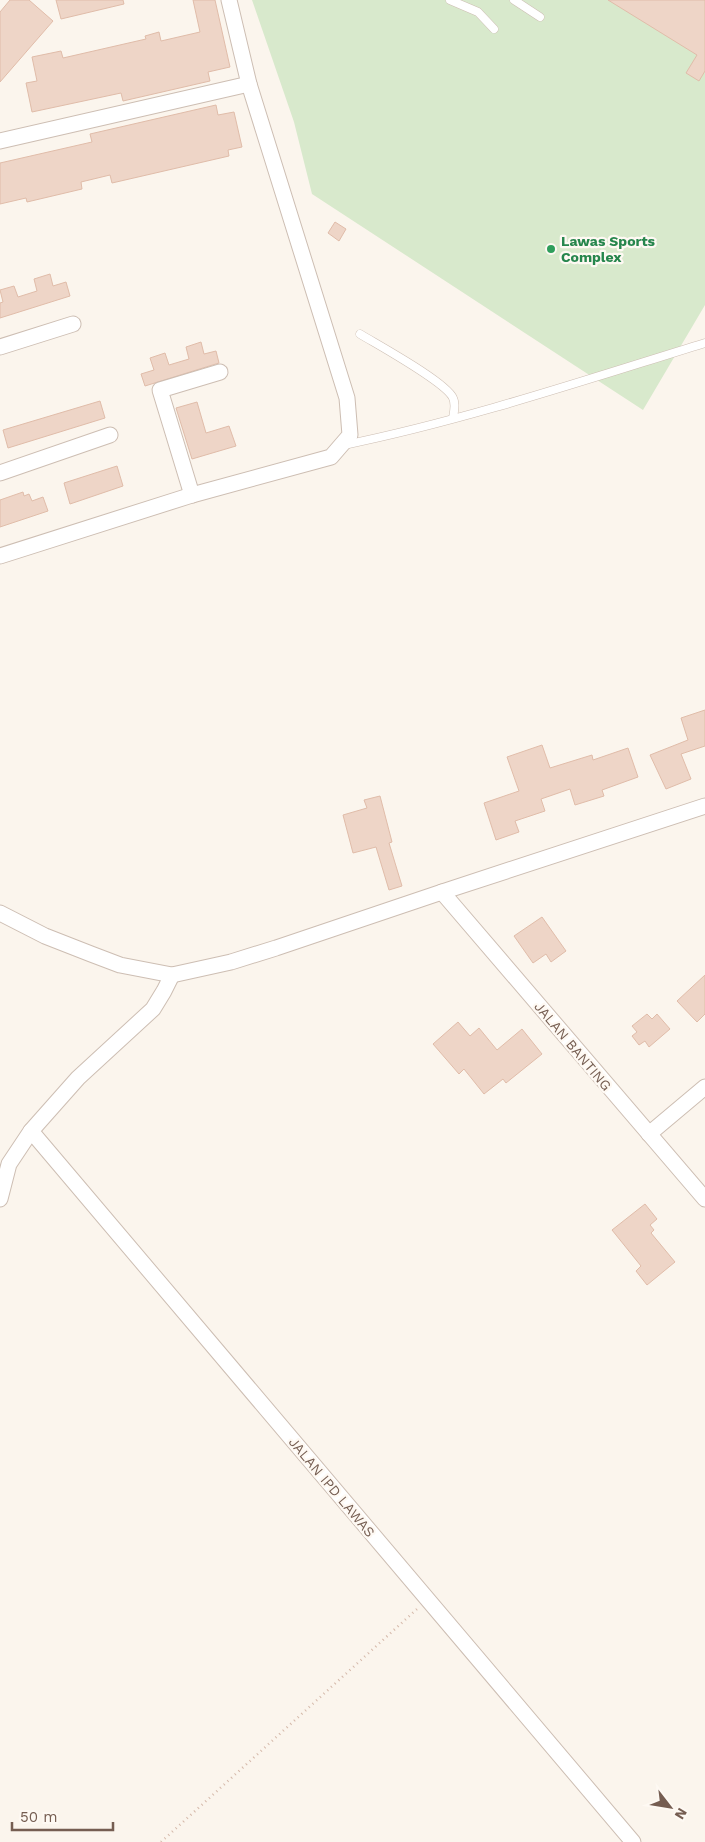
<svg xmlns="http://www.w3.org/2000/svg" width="705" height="1842" font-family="'Work Sans',sans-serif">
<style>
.green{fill:#d8e9cc}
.building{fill:#eed5c7;stroke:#e0bca9}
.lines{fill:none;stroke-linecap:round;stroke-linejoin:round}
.service-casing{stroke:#cdbeb3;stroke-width:9}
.minor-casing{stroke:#cdbeb3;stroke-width:17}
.path{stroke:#d4b8a9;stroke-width:2.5;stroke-dasharray:1 4;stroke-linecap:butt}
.service{stroke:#fff;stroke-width:8}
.minor{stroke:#fff;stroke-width:15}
.leisure-dot{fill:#2e9e5b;stroke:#fef9f3;stroke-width:2}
.labels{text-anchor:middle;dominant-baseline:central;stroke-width:4.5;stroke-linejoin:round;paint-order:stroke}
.leisure-label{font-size:14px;font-weight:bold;fill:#27864d;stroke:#fef9f3;text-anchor:start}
.street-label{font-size:14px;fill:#755d51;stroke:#fef9f3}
</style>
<rect width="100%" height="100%" fill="#fbf5ed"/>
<path class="green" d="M252 0H705V305L643 410 312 194 294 122Z"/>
<g class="building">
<path d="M10 0H29L53 21 0 82V12Z"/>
<path d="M56 0H123L124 4 61 19Z"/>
<path d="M193 0H215L230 67 208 72 210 81 123 101 121 93 32 112 26 83 37 81 32 57 61 51 63 58 146 39 145 36 159 32 161 41 200 32Z"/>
<path d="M608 0H705V71L699 81 686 73 697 55Z"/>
<path d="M216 105 218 115 234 112 242 147 228 150 229 156 112 183 110 175 81 182 82 189 27 202 26 198 0 204V163L92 142 90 134Z"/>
<path d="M335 222 346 229 339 241 328 233Z"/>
<path d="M50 274 53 286 66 282 70 296 0 318V303L3 302 0 290 14 286 18 297 37 291 34 279Z"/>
<path d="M201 342 204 354 216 351 219 363 145 386 141 374 154 370 150 358 165 353 169 365 189 359 186 347Z"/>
<path d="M100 401 105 418 8 448 3 430Z"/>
<path d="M197 402 206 433 229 426 236 446 192 459 176 408Z"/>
<path d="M117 466 123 486 70 504 64 483Z"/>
<path d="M23 492 24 496 29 494 32 501 43 497 48 511 0 527V500Z"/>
<path d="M705 710V746L681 754 691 779 666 789 650 755 688 740 681 718Z"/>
<path d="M542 745 550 768 592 755 593 760 628 748 638 777 602 790 604 796 575 805 570 789 541 799 545 811 515 821 519 832 496 840 484 803 519 791 507 757Z"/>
<path d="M380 796 392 842 389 843 402 886 389 890 376 847 353 853 343 815 367 808 364 800Z"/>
<path d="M542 917 566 951 551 962 546 954 533 963 514 936Z"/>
<path d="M705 975V1014L697 1022 677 1001Z"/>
<path d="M647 1014 652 1019 657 1014 670 1029 649 1047 645 1041 639 1045 632 1036 637 1032 632 1026Z"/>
<path d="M458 1022 470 1036 479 1028 497 1050 522 1029 542 1054 506 1083 503 1079 484 1094 464 1069 459 1074 433 1044Z"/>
<path d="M645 1204 657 1219 650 1225 654 1230 651 1233 675 1262 647 1285 636 1271 641 1266 612 1230Z"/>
</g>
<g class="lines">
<g class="service-casing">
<g id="service">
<path d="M450 0 478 12 494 29"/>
<path d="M514 0 540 17"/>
<path d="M360 334C378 345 446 382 453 398 456 404 454 412 453 418"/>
<path d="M344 445C466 420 585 380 705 343"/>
</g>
</g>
<g class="minor-casing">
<g id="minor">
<path d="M0 141 249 84"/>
<path d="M0 347 73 324"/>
<path d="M0 473 110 435"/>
<path d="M192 495 160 390 220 372"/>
<path d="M0 556 192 495 331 457 350 435 347 398 249 84 229 0"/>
<path d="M442 892 705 1199"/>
<path d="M0 913 45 936 91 954 120 965 172 975 231 962 276 948 442 892 705 806"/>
<path d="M31 1131 633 1842"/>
<path d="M649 1134 705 1087"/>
<path d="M0 1199 9 1164 31 1131 78 1078 153 1009 164 991 172 975"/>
</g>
</g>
<path class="path" d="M161 1842 417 1609"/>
<use href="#service" class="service"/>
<use href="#minor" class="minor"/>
</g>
<circle class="leisure-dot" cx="551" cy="249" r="5"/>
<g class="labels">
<g class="leisure-label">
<text x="561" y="241">Lawas Sports<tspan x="561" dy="16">Complex</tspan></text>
</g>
<g class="street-label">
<text transform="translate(573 1046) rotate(50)">JALAN BANTING</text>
<text transform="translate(332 1487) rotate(50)">JALAN IPD LAWAS</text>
</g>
</g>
<g transform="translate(670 1807) rotate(121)" stroke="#fef9f3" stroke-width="4" paint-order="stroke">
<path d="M0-4L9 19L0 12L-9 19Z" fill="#755d51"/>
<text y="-8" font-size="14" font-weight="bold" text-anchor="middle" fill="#755d51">N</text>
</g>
<path d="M12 1822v8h101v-8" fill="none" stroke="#755d51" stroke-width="2.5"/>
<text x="20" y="1822" font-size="15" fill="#755d51" stroke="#fef9f3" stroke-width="4" paint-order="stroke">50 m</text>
</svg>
